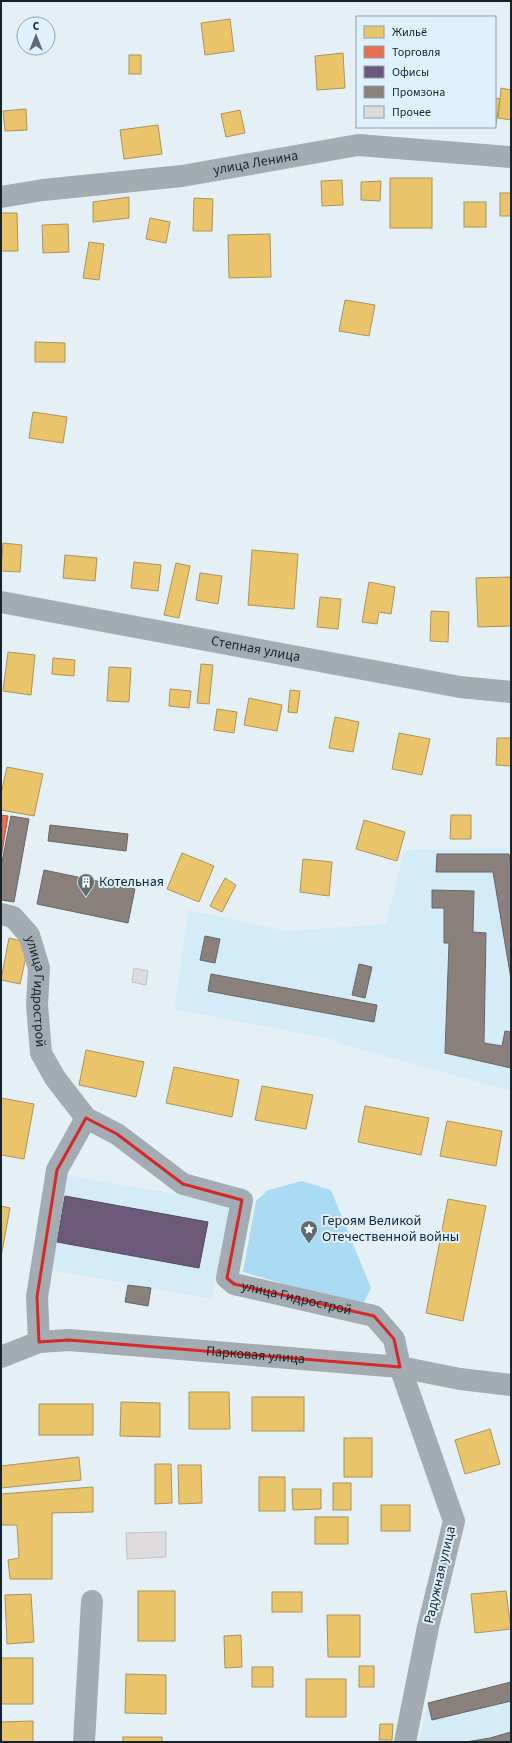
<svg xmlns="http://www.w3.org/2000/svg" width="512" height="1743" font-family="'Source Sans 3',sans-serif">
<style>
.built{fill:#d4ebf8}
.forest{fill:#abdaf3}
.homes{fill:#e9c46a;stroke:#aa9457}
.shops{fill:#e76f51;stroke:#a95845}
.offices{fill:#6d597a;stroke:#534962}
.industry{fill:#8a817c;stroke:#686563}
.building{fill:#dddbdc;stroke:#c2c0c2}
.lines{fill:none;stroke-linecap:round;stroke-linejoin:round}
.minor{stroke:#a2acb2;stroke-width:22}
.marked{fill:none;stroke:#d62828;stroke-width:3;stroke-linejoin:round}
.labels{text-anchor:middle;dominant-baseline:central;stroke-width:4;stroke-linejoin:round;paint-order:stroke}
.street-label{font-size:14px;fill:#17232a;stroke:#def1fd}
.poi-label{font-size:14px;fill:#17232a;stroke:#def1fd;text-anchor:start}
</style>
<rect width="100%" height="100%" fill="#e5f0f6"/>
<g class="built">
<path d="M507 848 511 865V1091L342 1044 331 1039 174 1009 189 910 287 931 386 924 404 850Z"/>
<path d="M61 1174 222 1202 227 1206 229 1211 212 1299 46 1269Z"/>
<path d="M511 1682V1742H419L428 1703Z"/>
</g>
<path class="forest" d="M302 1181 331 1190 371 1288 362 1306 243 1272 256 1201 268 1190Z"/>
<g class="homes">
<path d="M230 19 234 51 205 55 201 23Z"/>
<path d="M343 53 345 88 317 90 315 56Z"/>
<rect x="129" y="55" width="12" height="19"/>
<path d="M501 88 511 90V120L498 118Z"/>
<path d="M495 98 500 99 496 124H495Z"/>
<path d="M26 109 27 130 5 131 3 111Z"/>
<path d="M240 110 245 133 226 137 221 114Z"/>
<path d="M158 125 162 154 124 159 120 130Z"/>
<rect x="390" y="178" width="42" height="50"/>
<path d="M342 180 343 205 322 206 321 181Z"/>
<path d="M381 181 380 201 361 200V182Z"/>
<rect x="500" y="193" width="11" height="23"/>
<path d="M129 197V218L93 222V202Z"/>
<path d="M194 198 213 199 212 231H193Z"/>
<rect x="464" y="202" width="22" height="25"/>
<path d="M1 213H17L18 251H1Z"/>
<path d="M150 218 170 222 166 243 146 239Z"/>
<path d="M68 224 69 252 43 253 42 225Z"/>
<path d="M270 234 271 277 229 278 228 235Z"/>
<path d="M89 242 104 244 99 280 83 278Z"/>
<path d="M345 300 375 305 369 336 339 331Z"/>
<path d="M35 342 65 343V362H35Z"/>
<path d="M33 412 67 417 63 443 29 438Z"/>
<path d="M3 543 22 545 20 572 1 571Z"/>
<path d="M252 550 298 554 294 609 248 605Z"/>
<path d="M65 555 97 558 95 581 63 578Z"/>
<path d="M134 562 161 565 158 591 131 588Z"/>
<path d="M176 563 190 566 179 618 164 615Z"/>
<path d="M200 573 222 576 218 604 196 600Z"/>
<path d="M511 577V626L478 627 476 578Z"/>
<path d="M369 582 395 587 391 614 379 612 377 624 362 622Z"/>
<path d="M320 597 341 599 338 629 317 627Z"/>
<path d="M431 611 449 612 448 642 430 641Z"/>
<path d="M8 652 35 655 31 695 3 691Z"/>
<path d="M53 658 75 660 74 676 52 674Z"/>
<path d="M201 664 213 665 209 704 197 703Z"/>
<path d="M109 667 131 668 129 702 107 701Z"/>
<path d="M170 689 191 691 189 708 169 706Z"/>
<path d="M290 690 300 691 297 713 288 712Z"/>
<path d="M249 698 282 705 277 731 244 725Z"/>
<path d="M217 709 237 712 234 733 214 730Z"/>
<path d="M335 717 359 722 353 752 329 748Z"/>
<path d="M399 733 430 739 422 775 392 769Z"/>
<path d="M497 738H511V766L496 765Z"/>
<path d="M7 767 43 774 34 816 1 810V794Z"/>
<path d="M451 815H471V839H450Z"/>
<path d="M364 820 405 832 397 861 356 849Z"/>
<path d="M182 853 214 866 199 902 167 889Z"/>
<path d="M303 859 332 862 329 896 300 892Z"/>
<path d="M225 878 236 885 222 912 210 906Z"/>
<path d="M9 938 29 943 20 984 1 980Z"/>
<path d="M86 1050 144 1062 136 1097 79 1085Z"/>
<path d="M174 1067 239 1080 232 1117 166 1103Z"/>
<path d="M262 1086 313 1095 306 1129 255 1120Z"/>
<path d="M1 1098 34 1104 24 1159 1 1155Z"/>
<path d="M365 1106 429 1118 421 1155 358 1142Z"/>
<path d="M447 1121 502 1131 496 1166 440 1156Z"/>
<path d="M448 1199 486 1206 463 1321 426 1313Z"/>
<path d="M1 1206 10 1208 1 1257Z"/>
<path d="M189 1392H229L230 1429H189Z"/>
<rect x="252" y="1397" width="52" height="34"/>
<path d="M121 1402 160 1403V1437L120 1436Z"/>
<rect x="39" y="1404" width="54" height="31"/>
<path d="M490 1429 500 1464 465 1474 455 1440Z"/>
<rect x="344" y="1438" width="28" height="39"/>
<path d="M79 1457 81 1480 1 1488V1466Z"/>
<path d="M155 1464H171L172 1503 155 1504Z"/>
<path d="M178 1465H201L202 1503 179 1504Z"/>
<rect x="259" y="1477" width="26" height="34"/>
<rect x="333" y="1483" width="18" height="27"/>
<path d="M93 1487V1512L52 1513V1579H10L8 1560 19 1558 17 1525H1V1494Z"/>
<path d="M292 1489H321V1509L293 1510Z"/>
<rect x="381" y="1505" width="29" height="26"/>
<rect x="315" y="1517" width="33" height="27"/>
<rect x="138" y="1591" width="37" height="50"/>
<path d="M506 1591 511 1629 475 1633 471 1594Z"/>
<rect x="272" y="1592" width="30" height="20"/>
<path d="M31 1594 34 1642 7 1644 5 1595Z"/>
<path d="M327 1615H360V1657H328Z"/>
<path d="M241 1635 242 1667 225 1668 224 1636Z"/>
<rect x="1" y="1658" width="32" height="46"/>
<rect x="359" y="1666" width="15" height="21"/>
<rect x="252" y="1667" width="21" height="20"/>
<path d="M126 1674 166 1675V1714L125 1713Z"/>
<rect x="306" y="1679" width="40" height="38"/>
<path d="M33 1721V1742H1V1722Z"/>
<path d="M380 1724H393L392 1740H379Z"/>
<rect x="123" y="1737" width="39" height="5"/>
</g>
<path class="shops" d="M1 815 8 816 1 858Z"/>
<path class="offices" d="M65 1196 208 1222 199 1268 57 1242Z"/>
<g class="industry">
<path d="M11 816 29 819 14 902 1 900V867Z"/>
<path d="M50 825 128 834 126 851 48 841Z"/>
<path d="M437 854H509L511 865V979L493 872H436Z"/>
<path d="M44 870 135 889 128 923 37 904Z"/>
<path d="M432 890 474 891 473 932 486 933 484 1043 502 1046 505 1031 511 1032V1068L445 1053 449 943H444V908H432Z"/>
<path d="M205 936 220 939 215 963 200 960Z"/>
<path d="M359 964 372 967 365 998 352 995Z"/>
<path d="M211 974 377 1005 374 1022 208 991Z"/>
<path d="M128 1285 151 1288 148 1306 125 1302Z"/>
<path d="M511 1682V1701L432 1720 428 1703Z"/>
<path d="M511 1732V1742H466L490 1738Z"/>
</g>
<g class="building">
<path d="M134 968 148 971 146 985 132 982Z"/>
<path d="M166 1532V1557L127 1559 126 1533Z"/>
</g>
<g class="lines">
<g class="minor">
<path id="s1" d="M1 197 43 190 182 176 358 145 511 157"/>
<path id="s2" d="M1 602 460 687 511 692"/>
<path id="s3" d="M1 914 13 917 29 935 39 968 37 1005 41 1053 55 1078 86 1118 117 1134 183 1184 242 1200 227 1278 234 1284 374 1316 394 1339 400 1367 454 1521 428 1627 405 1742"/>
<path d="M39 1342 37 1297 57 1170 86 1118"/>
<path id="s4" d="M1 1357 39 1342 69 1340 400 1367 460 1379 511 1385"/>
<path d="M84 1742 92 1601"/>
</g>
</g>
<path class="marked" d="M86 1118 117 1134 183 1184 242 1200 227 1278 234 1284 374 1316 394 1339 400 1367 69 1340 39 1342 37 1297 57 1170Z"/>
<defs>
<g id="building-pin" transform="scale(0.9)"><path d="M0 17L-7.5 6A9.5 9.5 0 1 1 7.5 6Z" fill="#5f6b71" stroke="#def1fd"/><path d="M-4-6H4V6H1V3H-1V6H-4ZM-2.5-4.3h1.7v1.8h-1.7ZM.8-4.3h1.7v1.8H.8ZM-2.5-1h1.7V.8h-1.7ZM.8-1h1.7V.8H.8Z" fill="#fff"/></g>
<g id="sight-pin" transform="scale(0.9)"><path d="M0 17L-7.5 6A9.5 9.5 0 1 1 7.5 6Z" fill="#5f6b71" stroke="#def1fd"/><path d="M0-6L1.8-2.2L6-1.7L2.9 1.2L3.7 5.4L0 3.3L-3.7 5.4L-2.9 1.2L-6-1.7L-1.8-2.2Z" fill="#fff"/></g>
</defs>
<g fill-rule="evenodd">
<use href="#building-pin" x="86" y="882"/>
<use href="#sight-pin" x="309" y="1229"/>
</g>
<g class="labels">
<g class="street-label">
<text stroke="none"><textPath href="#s1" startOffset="257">улица Ленина</textPath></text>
<text stroke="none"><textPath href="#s2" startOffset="259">Степная улица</textPath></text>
<text stroke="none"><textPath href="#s3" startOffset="94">улица Гидрострой</textPath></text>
<text stroke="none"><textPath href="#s3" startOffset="567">улица Гидрострой</textPath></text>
<text stroke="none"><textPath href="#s4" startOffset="258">Парковая улица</textPath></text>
<text transform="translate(440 1575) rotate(-77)">Радужная улица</text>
</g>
<g class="poi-label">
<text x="99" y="882">Котельная</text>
<text x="322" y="1221">Героям Великой<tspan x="322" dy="16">Отечественной войны</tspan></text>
</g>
</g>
<rect width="512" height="1743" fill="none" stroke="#17232a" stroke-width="4"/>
<rect x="356" y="16" width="140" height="112" fill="#def1fd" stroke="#8e9fa9"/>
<rect x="364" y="26" width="20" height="12" fill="#e9c46a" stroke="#8e9fa9"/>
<text x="392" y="36" font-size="12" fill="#17232a">Жильё</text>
<rect x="364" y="46" width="20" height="12" fill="#e76f51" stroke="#8e9fa9"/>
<text x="392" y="56" font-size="12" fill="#17232a">Торговля</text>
<rect x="364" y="66" width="20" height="12" fill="#6d597a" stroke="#8e9fa9"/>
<text x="392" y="76" font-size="12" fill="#17232a">Офисы</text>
<rect x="364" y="86" width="20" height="12" fill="#8a817c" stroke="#8e9fa9"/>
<text x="392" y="96" font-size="12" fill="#17232a">Промзона</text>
<rect x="364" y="106" width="20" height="12" fill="#dddbdc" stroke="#8e9fa9"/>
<text x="392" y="116" font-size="12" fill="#17232a">Прочее</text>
<g transform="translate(36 36)"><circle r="19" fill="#def1fd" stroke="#8e9fa9"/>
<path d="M0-3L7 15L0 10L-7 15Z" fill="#5f6b71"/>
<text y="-6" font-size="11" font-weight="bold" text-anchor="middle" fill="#17232a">С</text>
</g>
</svg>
